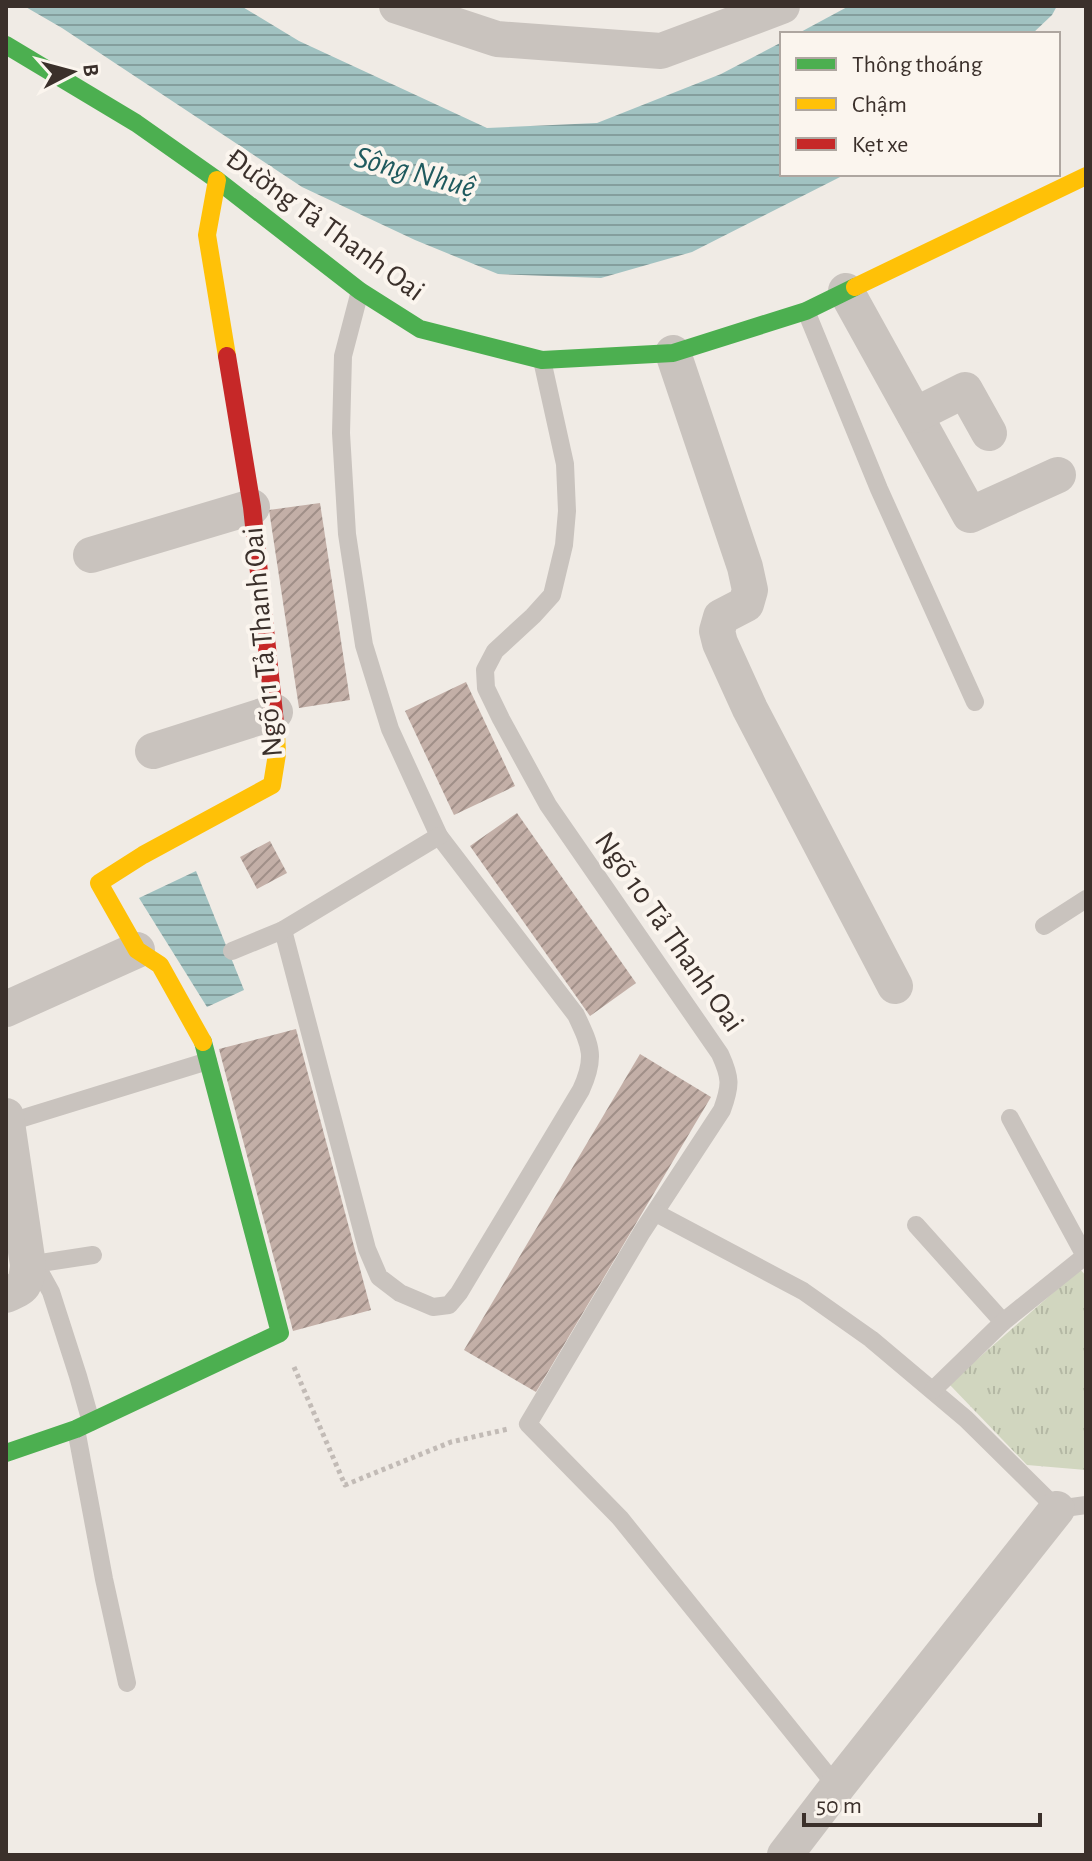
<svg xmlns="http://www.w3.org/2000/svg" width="1092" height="1861" font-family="'Alegreya Sans',sans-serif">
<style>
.park{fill:url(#park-tufts)}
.water{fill:url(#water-rules)}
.building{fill:url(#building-hatch)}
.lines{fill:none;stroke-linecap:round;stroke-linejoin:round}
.path{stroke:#c2bbb6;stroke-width:5;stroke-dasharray:4 4;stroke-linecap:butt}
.lane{stroke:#c9c3be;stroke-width:18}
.street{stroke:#c9c3be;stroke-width:36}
.fast{stroke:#4caf50;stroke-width:18}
.slow{stroke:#ffc107;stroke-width:18}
.jam{stroke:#c62828;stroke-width:18}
.labels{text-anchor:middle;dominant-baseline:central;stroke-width:8;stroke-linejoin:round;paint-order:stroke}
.street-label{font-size:30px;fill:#3b302b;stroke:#fbf5ee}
.water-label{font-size:32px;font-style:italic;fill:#1f5a5e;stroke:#fbf5ee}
</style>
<defs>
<pattern id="park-tufts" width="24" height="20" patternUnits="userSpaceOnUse" patternTransform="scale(2)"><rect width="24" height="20" fill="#d1d6bf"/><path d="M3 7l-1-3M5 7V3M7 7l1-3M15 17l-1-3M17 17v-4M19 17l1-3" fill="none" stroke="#b4b8a4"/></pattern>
<pattern id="water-rules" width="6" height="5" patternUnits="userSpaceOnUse" patternTransform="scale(2)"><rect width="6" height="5" fill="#a1c2c1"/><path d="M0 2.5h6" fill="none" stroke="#849e9d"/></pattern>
<pattern id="building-hatch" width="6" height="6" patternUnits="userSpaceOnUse" patternTransform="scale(2)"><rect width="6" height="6" fill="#c3afa7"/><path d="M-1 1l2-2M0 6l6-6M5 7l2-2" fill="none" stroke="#a08f88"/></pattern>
</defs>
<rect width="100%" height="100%" fill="#f0ebe5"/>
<path class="park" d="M1080 1269 1086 1276V1470L1027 1465 949 1384Z"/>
<g class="water">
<path d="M24 6H241L299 41 487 128 597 123 721 74 782 42V174H846L692 252 601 278 498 274 415 240 302 187 62 28Z"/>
<path d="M849 6H1057L1052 15 1032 34H797Z"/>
<path d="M196 871 244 990 207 1007 139 898Z"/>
</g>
<g class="building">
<path d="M320 503 350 700 299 708 269 510Z"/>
<path d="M466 682 515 786 454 815 405 711Z"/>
<path d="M517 813 636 983 590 1016 470 846Z"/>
<path d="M270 841 287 873 257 889 240 857Z"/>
<path d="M296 1029 371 1310 293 1331 219 1049Z"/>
<path d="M640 1054 711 1097 536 1392 464 1350Z"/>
</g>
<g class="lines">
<path class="path" d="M294 1367 345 1485 451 1442 508 1429"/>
<g class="lane">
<path d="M806 311 879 489 975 702"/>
<path d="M542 360 565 464 567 511 564 545 552 595 533 616 495 651 485 670 486 688 501 719 548 805 720 1054C731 1078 731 1085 722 1110L642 1232 528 1424 620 1518 837 1787"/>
<path d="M1044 926 1086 899"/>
<path d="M283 930 367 1249 379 1277 400 1293 433 1307 449 1305 459 1293 581 1090C596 1057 591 1047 576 1015L439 836 390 729 364 645 347 534 341 433 343 356 360 291"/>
<path d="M232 951 283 930 439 836"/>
<path d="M7 1123 208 1061"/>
<path d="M656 1213 803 1291 871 1339 966 1419 1057 1509 1086 1505"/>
<path d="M916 1225 1003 1322"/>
<path d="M28 1265 41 1274 51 1292 78 1376 91 1422"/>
<path d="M28 1265 93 1255"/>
<path d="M933 1390 1003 1322 1085 1256 1010 1118"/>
<path d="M76 1429 104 1579 127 1683"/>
</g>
<g class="street">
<path d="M397 6 497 39 661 51 782 6"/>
<path d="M846 291 970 515 1058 475"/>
<path d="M673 353 745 567 750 590 746 604 721 617 717 631 720 643 750 709 895 986"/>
<path d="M915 415 965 390 989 433"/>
<path d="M91 555 252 507"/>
<path d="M153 751 275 712"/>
<path d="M6 1009 137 950"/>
<path d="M6 1116 28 1265C26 1285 25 1287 6 1295"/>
<path d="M785 1855 837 1787 1057 1509"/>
</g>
<g class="fast">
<path d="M6 45 136 123 217 180 360 291 420 329 542 360 673 353 806 311 855 287"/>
<path d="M6 1453 76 1429 280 1333 203 1042"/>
</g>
<g class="slow">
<path d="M217 180 207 235 227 356"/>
<path d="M855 287 1086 176"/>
<path d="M203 1042 160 965 137 950 99 883 143 855 272 785 277 754 276 732"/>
</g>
<path class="jam" d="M227 356 252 507 276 732"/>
</g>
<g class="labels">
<g class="street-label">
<text transform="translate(325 225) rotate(36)">Đường Tả Thanh Oai</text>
<text transform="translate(263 642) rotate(-95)">Ngõ 11 Tả Thanh Oai</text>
<text transform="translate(669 932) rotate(55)">Ngõ 10 Tả Thanh Oai</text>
</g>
<g class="water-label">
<text transform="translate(415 172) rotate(15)">Sông Nhuệ</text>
</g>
</g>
<rect width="1092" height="1861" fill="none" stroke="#3b302b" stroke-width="16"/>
<rect x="780" y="32" width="280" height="144" fill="#fbf5ee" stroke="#aea6a0" stroke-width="2"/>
<rect x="796" y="58" width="40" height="12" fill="#4caf50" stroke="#aea6a0" stroke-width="2"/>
<text x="852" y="72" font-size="24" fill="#3b302b">Thông thoáng</text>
<rect x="796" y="98" width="40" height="12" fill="#ffc107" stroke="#aea6a0" stroke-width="2"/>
<text x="852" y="112" font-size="24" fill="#3b302b">Chậm</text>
<rect x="796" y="138" width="40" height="12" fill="#c62828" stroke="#aea6a0" stroke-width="2"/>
<text x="852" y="152" font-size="24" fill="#3b302b">Kẹt xe</text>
<g transform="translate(72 72) rotate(84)" stroke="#fbf5ee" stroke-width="6" paint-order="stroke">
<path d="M0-6L14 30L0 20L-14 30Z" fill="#3b302b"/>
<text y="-12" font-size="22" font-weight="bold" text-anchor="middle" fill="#3b302b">B</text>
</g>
<path d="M804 1813v12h236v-12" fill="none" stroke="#3b302b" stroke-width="4"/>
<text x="816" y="1813" font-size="24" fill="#3b302b" stroke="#fbf5ee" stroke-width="6" paint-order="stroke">50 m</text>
</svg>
